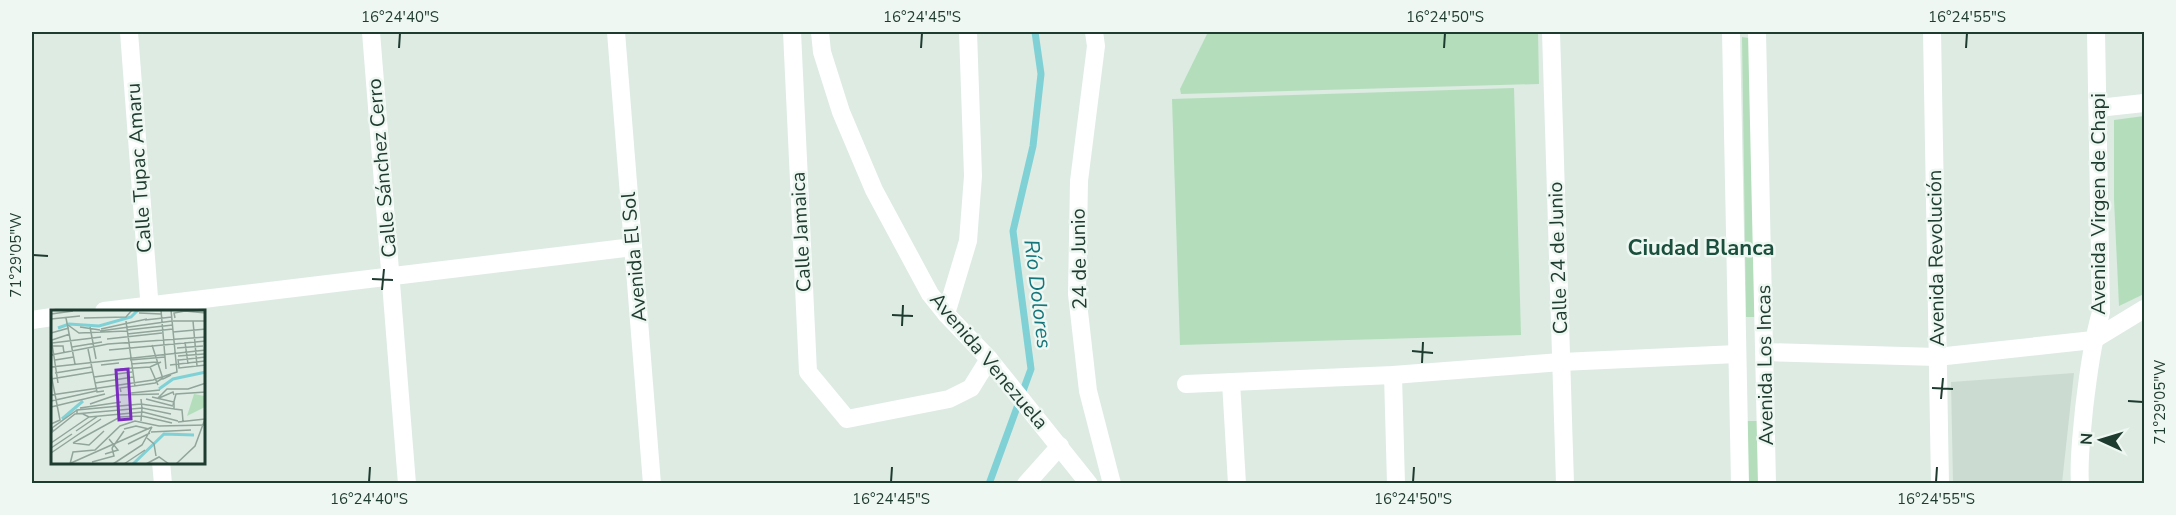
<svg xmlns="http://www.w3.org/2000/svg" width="2176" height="515" font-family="'Nunito Sans',sans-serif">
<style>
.built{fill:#ccdbd2}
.green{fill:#b4debb}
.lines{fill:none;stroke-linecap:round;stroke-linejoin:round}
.stream{stroke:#80d1d5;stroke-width:7}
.street{stroke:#fff;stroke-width:18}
.secondary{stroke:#fff;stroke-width:18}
.ticks{fill:none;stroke:#1e3b30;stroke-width:2}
.labels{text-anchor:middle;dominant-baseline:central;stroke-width:5;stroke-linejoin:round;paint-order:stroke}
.street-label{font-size:20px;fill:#1e3b30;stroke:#eef7f2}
.water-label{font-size:21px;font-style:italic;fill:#14757b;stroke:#eef7f2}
.quarter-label{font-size:22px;font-weight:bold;fill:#194f3c;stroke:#eef7f2}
.inset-river{fill:none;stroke:#80d1d5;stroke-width:3}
.inset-road{fill:none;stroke:#91a59b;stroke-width:1.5}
.view{fill:#7b2cbf;fill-opacity:0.15;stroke:#7b2cbf;stroke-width:3}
.inset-edge{fill:none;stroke:#1e3b30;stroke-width:3}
.neatline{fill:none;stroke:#1e3b30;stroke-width:2}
.ticks-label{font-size:15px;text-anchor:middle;fill:#1e3b30}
</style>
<rect width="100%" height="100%" fill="#ddebe3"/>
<path class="built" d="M2074 373 2062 483H1953L1951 382Z"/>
<g class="green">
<path d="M1208 32H1538L1539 84 1181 94 1180 89Z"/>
<path d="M1742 37 1749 38 1755 317H1746Z"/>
<path d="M1514 88 1521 335 1180 345 1172 99Z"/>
<path d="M2144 116V294L2119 306 2114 200V120Z"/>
<path d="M1747 421H1758L1759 483H1748Z"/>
</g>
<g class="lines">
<path class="stream" d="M989 484 1031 369 1013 231 1033 146 1041 74 1035 32"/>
<g class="street">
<path d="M129 32 150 311"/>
<path d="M371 32 407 484"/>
<path d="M792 32 808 372 847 419 949 399 971 388 989 359"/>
<path d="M1094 32 1096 46 1079 181 1077 294 1088 391 1112 484"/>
<path d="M1551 32 1565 484"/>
<path d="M1932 32 1940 484"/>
<path d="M2098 108 2144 103"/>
<path d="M104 311 633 247"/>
<path d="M946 314 968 241 973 176 968 32"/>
<path d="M32 320 52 317"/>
<path d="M1765 352 1937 357 2093 340 2144 309"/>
<path d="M1393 375 1396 484"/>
<path d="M1231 382 1237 484"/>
<path d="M1186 384 1393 375 1561 362 1737 354"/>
<path d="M161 462 163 484"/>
<path d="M1026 484 1060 446"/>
</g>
<g class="secondary">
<path d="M616 32 652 484"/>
<path d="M820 32 822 52 841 112 874 190 930 294 946 314 989 359 1089 484"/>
<path d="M1731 32 1740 484"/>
<path d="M1757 32 1767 484"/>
<path d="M2080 484C2078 458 2082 434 2084 409 2088 376 2092 344 2101 312L2096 32"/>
</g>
</g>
<path class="ticks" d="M399 48 400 33M921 48 922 33M1444 48 1445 33M1966 48 1967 33M33 255 48 256M372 279 393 280M382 290 384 269M892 315 913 316M902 326 903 305M1412 351 1433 353M1422 363 1423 342M1932 388 1953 389M1941 399 1943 378M2128 401 2143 402M369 482 370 467M891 482 892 467M1413 482 1414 467M1936 482 1937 467"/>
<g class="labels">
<g class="street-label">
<text transform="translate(139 168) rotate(-94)">Calle Tupac Amaru</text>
<text transform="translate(382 168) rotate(-95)">Calle Sánchez Cerro</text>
<text transform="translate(2098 204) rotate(-90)">Avenida Virgen de Chapi</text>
<text transform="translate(801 232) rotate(-93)">Calle Jamaica</text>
<text transform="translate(634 257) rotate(-95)">Avenida El Sol</text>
<text transform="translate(1558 258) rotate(-92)">Calle 24 de Junio</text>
<text transform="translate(1936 258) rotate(-91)">Avenida Revolución</text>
<text transform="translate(1079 259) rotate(-91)">24 de Junio</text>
<text transform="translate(989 361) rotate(50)">Avenida Venezuela</text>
<text transform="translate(1765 365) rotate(-91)">Avenida Los Incas</text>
</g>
<g class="water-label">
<text transform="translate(1038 294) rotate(83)">Río Dolores</text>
</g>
<g class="quarter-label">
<text x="1701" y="248">Ciudad Blanca</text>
</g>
</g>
<g transform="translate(51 310)">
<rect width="154" height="154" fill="#ddebe3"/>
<path d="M143 84 154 86V97L136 106Z" fill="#b4debb"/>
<path class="inset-river" d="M7 18 18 14 48 16 80 7 87 0M108 79 122 69 155 62M11 109 32 91M82 154 113 124 143 125"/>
<path class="inset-road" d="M110 0 115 59M88 3 110 4M0 4 22 1M15 8 24 54M33 8 75 7 81 0M124 8 123 3 134 1 155 3M0 9 29 6M94 10 121 7M75 11 84 77M122 11H155M142 11 146 56M17 15 28 23 76 21M29 17 49 20M39 17 45 49M50 19 96 9M76 20 122 15M49 21 121 11M122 22 155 19M0 23 18 18M76 24 122 19M0 27 7 73M56 29 111 23M1 30 19 24M134 32 137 54M1 33 50 27M101 35 112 69 120 65M1 36H12L13 43M21 37 51 32M126 38 152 36M37 39 46 82 53 81M58 40 155 31M0 45 57 34 155 27M127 46 153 44M127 49 128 58 155 55M4 50 23 47M79 50 114 47M128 50 155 47M80 54 106 52M50 55 68 53M119 55 154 51M0 57 155 40M99 57 107 75M69 59 99 57 110 52M4 63 41 57M0 64 9 110 0 114M43 67 81 62M0 69 42 62M44 73 82 67M70 82 69 78 104 73 112 68M80 83 109 80M0 85 102 70 126 62 120 0M67 85 108 84M107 88 116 79H137L155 73M108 88 122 82 123 85M90 89 91 98 120 104M95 89 122 96M0 91 45 81M39 94 68 84M122 95 125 84 155 82M0 97 54 84M29 98 70 92M123 99 131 100 132 111M92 102 127 111M26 104V100L90 94 123 99V92L101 87M32 104 38 107 92 102M91 106 121 113M127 112 154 109M73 119 85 116 98 119M2 121 1 118 26 100M25 121 47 106M100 122 140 120M0 123 24 104 91 98 90 111M96 128 103 134 105 146M0 133 38 107M22 133 69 107 91 106M22 133 38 135 53 121M77 134 99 123M0 138 21 124M61 138 73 121M0 143 50 109M54 144 67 140 58 129M41 152 63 146 61 138M20 153 101 117M19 154 22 142 44 140 69 116 84 111 108 116 155 115M62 154 91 135 101 117M73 154 94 140M95 154 108 147 118 154M125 154 144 136 154 109"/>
<path class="view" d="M77 59 80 109 68 110 65 60Z"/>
<rect width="154" height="154" class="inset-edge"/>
</g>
<rect width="2176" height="515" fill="none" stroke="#eef7f2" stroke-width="66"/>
<g transform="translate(2101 440) rotate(274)" stroke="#eef7f2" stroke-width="4.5" paint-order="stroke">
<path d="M0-4.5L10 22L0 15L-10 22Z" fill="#1e3b30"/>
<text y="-9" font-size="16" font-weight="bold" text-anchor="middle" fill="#1e3b30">N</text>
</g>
<rect x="33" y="33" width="2110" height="449" class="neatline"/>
<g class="ticks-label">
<text x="400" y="22">16°24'40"S</text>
<text x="922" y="22">16°24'45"S</text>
<text x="1445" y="22">16°24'50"S</text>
<text x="1967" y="22">16°24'55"S</text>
<text transform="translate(16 255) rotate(-90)" y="5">71°29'05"W</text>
<text transform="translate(2160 402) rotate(-90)" y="5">71°29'05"W</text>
<text x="369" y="504">16°24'40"S</text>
<text x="891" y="504">16°24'45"S</text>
<text x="1413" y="504">16°24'50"S</text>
<text x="1936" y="504">16°24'55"S</text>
</g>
</svg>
